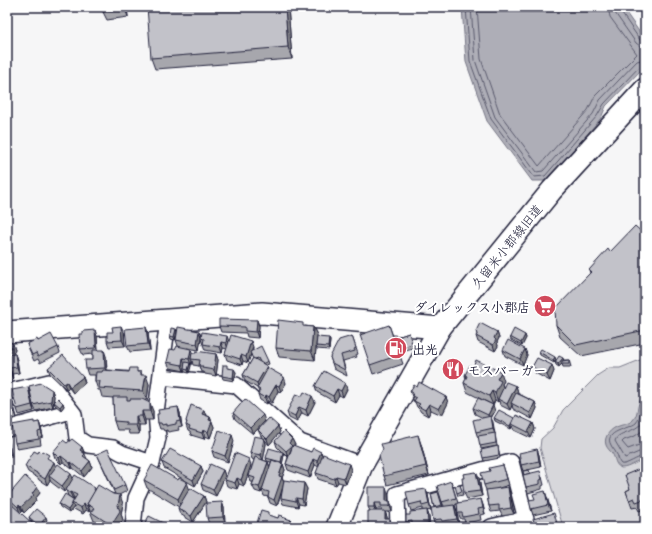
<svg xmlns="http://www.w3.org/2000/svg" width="652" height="534" font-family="Mali,'Klee One',sans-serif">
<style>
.green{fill:#d7d7db;stroke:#7c7c8b}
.water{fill:#aeaeb7;stroke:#767685}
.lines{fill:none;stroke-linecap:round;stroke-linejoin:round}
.shore{stroke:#5a5a6d;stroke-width:1}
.street-casing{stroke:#22223b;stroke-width:18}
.secondary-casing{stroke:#22223b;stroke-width:24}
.street{stroke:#fff;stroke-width:15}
.secondary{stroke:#fff;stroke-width:21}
.wall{fill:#a7a7ad;stroke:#22223b;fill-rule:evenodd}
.shaded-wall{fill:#88888d;stroke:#22223b}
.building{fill:#c2c2c9;stroke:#22223b}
.labels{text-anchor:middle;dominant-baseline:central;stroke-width:4;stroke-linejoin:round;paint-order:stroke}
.street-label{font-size:13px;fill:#22223b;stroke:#fff}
.poi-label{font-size:13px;font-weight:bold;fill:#22223b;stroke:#fff;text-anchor:start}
</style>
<rect width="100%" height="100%" fill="#f6f6f7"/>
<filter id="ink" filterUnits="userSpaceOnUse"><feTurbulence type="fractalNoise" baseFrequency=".025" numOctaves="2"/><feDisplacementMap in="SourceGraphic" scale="8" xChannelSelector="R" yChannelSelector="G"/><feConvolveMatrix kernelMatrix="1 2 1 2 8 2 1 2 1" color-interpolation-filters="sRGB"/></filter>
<g filter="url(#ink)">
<path class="green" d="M645 358V527H563L540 448 541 439 553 428 563 410 598 375 609 368H620Z"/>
<g class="water">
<path d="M462 7H622L645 40V66L606 106 601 118 547 181H532L487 121 466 62Z"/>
<path d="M645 396V460C636 461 630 468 621 468 614 464 616 459 612 453 610 451 607 448 606 445 603 437 611 428 619 426 624 424 629 424 633 420 640 413 635 401 645 396Z"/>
</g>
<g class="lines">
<g class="shore">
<path d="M466 7 470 61 491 119 534 177 545 176 597 116 604 104 641 65 645 64"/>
<path d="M471 7 475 60 495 117 536 172 543 171 593 114 600 100 637 61 645 59"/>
<path d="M477 7 481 59 500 114 539 166 588 110 595 96 637 54 610 17 608 7"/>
<path d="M614 7 615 13 636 43 640 46 645 47"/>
<path d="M619 7 620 11 640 40 645 42"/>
<path d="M645 400C640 407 642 416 636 423 629 429 603 431 611 445 612 448 615 450 616 453 619 456 618 462 621 464 626 466 638 456 645 456"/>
<path d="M645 417C638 435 619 429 615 441L625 458 639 452 645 451"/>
<path d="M645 429 635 436 624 440 622 442 628 449 639 445H645"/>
</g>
<g class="street-casing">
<g id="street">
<path d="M161 377 236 385 300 442 362 465"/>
<path d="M7 392 49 382 74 414 77 438 88 445 113 448 122 453 152 463"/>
<path d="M7 429 71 411"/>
<path d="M133 527 136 498 152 463 158 438 156 412 168 320"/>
<path d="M398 527 397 494 511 462 528 527"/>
<path d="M491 527 525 519"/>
</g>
</g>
<g class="secondary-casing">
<g id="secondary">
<path d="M7 332 262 313 440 328"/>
<path d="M337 527 362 465 440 328 552 190 645 89"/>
</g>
</g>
<use href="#street" class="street"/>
<use href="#secondary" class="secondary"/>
</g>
<g class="wall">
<path d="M103 7H127L128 17 107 20 103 12Z"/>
<path d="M288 7 292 59 155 69 151 58Z"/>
<path d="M7 35 11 77H7Z"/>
<path d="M645 235V343L581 356 560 337 556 325 590 273 589 270 610 252Z"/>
<path d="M257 320 259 326 258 338 247 337 246 333 221 332 219 326Z"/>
<path d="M389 325 403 364 373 374 370 365Z"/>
<path d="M305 326 313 327 317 335 315 360 279 357 276 348Z"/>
<path d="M146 327 148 333 150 350 130 352 127 346Z"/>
<path d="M199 331 201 336 253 347 252 351 268 361 269 364 266 365 268 368 286 383 281 392 278 391 272 403 268 401 267 404 260 400 258 394 259 392 257 388 245 381 243 375 253 358 251 354 248 363 243 361 242 365 227 360 225 354 227 349 223 348 222 353 205 350 201 339 199 350 187 348 192 353 216 354 218 360 216 376 205 374 204 372H201L199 366 193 365 192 361 189 373 185 372 184 370V371L170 368 167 362 178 346 176 340Z"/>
<path d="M476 331 497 332 499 338 497 342 498 346 495 351 478 342 476 336 477 335Z"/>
<path d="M124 332 125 346 109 347 107 341Z"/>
<path d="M177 332 175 340 171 339 170 336Z"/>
<path d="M409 333 413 348 405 350 400 336Z"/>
<path d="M83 334 97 336 98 350 106 356 107 370 141 372 142 375 149 384 147 400H145L153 411V420H145V425H139V434H129L128 430H117L114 421 113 398 102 397 100 390H98L95 381V375H88L86 369 93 360V354L83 355 80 349Z"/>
<path d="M525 335 526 338 522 346 511 340 510 337Z"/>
<path d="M352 336 358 354 356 355 357 357 343 361 347 376 334 369 330 357Z"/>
<path d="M329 338 330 341 329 350 317 349 316 346Z"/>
<path d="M7 340 13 344 15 350 13 354H15L17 360 19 373 12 374 13 380 7 381Z"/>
<path d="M38 341 58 347 60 353 40 363 38 359 34 361 29 350 27 344Z"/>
<path d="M525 349 527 355 523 365 505 356 503 350Z"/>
<path d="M539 352 556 360 554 363 540 355Z"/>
<path d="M563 360H569L571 367H563L562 364 559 367 556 365 555 362Z"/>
<path d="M532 367 554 371 550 381 535 373Z"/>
<path d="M48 368 83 377 85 383 73 393 69 388 67 390 50 374Z"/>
<path d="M229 368 236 372 234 381 223 379 222 376Z"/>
<path d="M465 375 504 381 502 384 504 388 516 386 518 392 517 393 535 402 537 408 532 419 513 409 512 405 510 410 500 405 499 401 498 402 495 400 493 405 467 392 464 383 466 379Z"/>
<path d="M315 386 347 389 343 397 339 395 335 402 317 392Z"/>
<path d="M417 387 446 397 448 403 442 415 431 410 428 416 421 412 419 409 417 407 415 402H414L410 391Z"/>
<path d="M7 390 11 395 17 418 7 420Z"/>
<path d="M52 390 54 396 53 407 36 411 33 405Z"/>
<path d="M30 393 34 411 19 415 17 409Z"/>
<path d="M302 396 315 402 308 416 302 413 297 422 289 418 287 412Z"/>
<path d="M54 402 63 403 64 406 61 410 55 405Z"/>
<path d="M178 407 180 413 182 427 178 428 179 430 168 432 167 430 164 431 163 429H160L158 423 159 414Z"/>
<path d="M473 408 495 411 491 418 493 422 497 446 481 449 479 438H478L476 432 483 418 475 414Z"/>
<path d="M233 413 265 421 253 434 235 419Z"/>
<path d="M206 415 210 417 214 427 210 438 205 436 204 439 191 435 190 432 188 431 186 425 187 424 186 421Z"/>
<path d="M494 418 514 419 533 423 535 429 531 438 514 430 512 426 511 429 495 421Z"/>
<path d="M39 422 41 428 43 437 40 438 41 445 17 449 15 443 35 423Z"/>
<path d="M278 426 280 432 269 445 265 440 266 444 263 460 268 462 270 467 271 462 267 461 266 458 282 452 277 447 275 441 292 439 295 445 294 446 311 452H321L323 456 351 470 346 484 338 482 336 485 318 479 316 473 319 467 315 465 310 478 288 470 286 464 288 457 284 453V455L282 464H283L285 470 282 478 284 482 304 483 307 489 304 505 299 504 298 507 283 504 281 498 283 487 277 506 270 503 268 497 264 496 262 490 261 493 255 491 252 485 253 482H251L249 476 254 460 252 459 250 453 262 438 258 430Z"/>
<path d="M7 435 12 457 8 458 7 456Z"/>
<path d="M234 441 228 462 214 457 212 451Z"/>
<path d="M67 443 82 447 87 459 90 461 92 467 84 477 73 468 72 469 63 462 61 464 55 458 53 452Z"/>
<path d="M421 444 429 475 387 485 384 476 383 449Z"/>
<path d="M498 446 500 458 484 461 483 458Z"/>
<path d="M537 449 539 455 541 467 523 471 521 465Z"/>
<path d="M97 454 125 485 127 491 119 495 123 504 121 514 123 520 119 527H104L94 521 90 511 89 512 86 510 83 514 74 509V507L69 513 60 507 59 504 74 500 75 498H74L73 499 68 496 66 490 64 492 51 482 50 480 47 485 39 480 38 478 28 472 25 466 50 460 56 467 73 478 96 489 115 494Z"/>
<path d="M645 459V509L639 511 637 507 632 508 626 491 630 489 642 468Z"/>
<path d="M162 462 201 466 203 472 195 486 164 468Z"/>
<path d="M251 465 244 486 239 484 237 489 227 486 225 480Z"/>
<path d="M503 465 509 485 496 489 510 493 514 514 502 516 500 511 491 512 489 506 486 490 484 485 490 471Z"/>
<path d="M223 470 225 476 216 496 203 490 201 484Z"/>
<path d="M530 473 542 477 544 485 542 486V489L528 493 526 487Z"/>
<path d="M479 478 482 496 467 499 464 493Z"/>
<path d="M144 480 189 489 204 496 206 502 193 522 180 514 178 508 179 507 147 488Z"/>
<path d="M451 481 458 503 483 505 485 514 480 515 481 520 465 523 464 519H461L458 513 457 504 455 505 457 511 459 525 447 527H444L443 525 435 526 433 520 434 508 431 494 440 495 443 507 444 506 442 502Z"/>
<path d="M460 485 463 495 458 496 457 493Z"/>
<path d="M40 493 35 499 36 501 24 513 22 511 20 513 34 525 35 527H7V507L10 503 7 497Z"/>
<path d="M388 493V501L392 507V512H385L387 517V519H390L392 527H368L370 511 368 507ZM376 509H382V511H376Z"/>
<path d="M428 495 431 510 427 511 429 516 430 527H408L406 522 410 515 423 510V508L411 511 409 505Z"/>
<path d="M547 497 551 511 533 515 531 509Z"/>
<path d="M222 502 224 508 225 523 209 524 207 518Z"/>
<path d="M270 516 278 518H283L291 520 293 526 295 527H259L257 523Z"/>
<path d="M29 517 47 520 41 527H38L30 520Z"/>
</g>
<g class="shaded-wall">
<path d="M125 7H127L128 17 125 8Z"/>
<path d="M285 7H288L292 59 288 47Z"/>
<path d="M7 35 11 77 7 67Z"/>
<path d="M257 320 259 326 258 338 256 332Z"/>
<path d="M121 326 124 332 125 346 122 340Z"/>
<path d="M146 327 148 333 150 350 148 344Z"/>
<path d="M313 327 317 335 315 360 311 351Z"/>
<path d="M176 329 177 332 175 340 174 337Z"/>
<path d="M95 330 97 336 98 351 96 345Z"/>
<path d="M199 331 201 337 199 350 197 344Z"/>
<path d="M497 332 499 338 497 342 498 346 495 351 493 345 494 338Z"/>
<path d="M525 335 526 338 522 346 521 343Z"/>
<path d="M227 336 229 342 228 349 226 343Z"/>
<path d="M329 338 330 341 329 350 328 347Z"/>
<path d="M251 341 253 347 248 363 246 357Z"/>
<path d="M221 342 223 348 222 353 220 347Z"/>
<path d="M13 344 15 350 11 357 9 351Z"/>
<path d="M191 349 193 355 191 359 192 361 191 365 189 359Z"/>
<path d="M525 349 527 355 523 365 520 359Z"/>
<path d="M104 350 106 356 107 374 105 368Z"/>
<path d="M15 354 17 360 19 373 17 367Z"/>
<path d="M216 354 218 360 216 376 214 370Z"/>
<path d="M241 355 243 361 242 365 240 359Z"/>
<path d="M555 357 556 360 554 363 553 360Z"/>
<path d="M183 358 185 364 184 371 182 365Z"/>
<path d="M563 358 564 361 559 367 558 364Z"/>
<path d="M190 363 191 366 189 373 188 370Z"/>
<path d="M552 365 554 371 550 381 547 375Z"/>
<path d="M267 366 269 372 259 389 257 383Z"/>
<path d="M10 368 12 374 13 380 11 374Z"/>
<path d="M234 369 236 372 234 381 233 378Z"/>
<path d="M501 372 504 381 502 384 504 390 498 399V402L495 393 497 379Z"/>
<path d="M146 375 149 384 147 400 143 391Z"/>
<path d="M83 377 85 383 73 393 70 387Z"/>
<path d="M284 377 286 383 281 392 279 386Z"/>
<path d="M67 382 69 388 67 390 64 384Z"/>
<path d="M345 383 347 389 343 397 341 391Z"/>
<path d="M276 385 278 391 272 403 269 397Z"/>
<path d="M516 386 518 392 512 404 511 403 512 405 510 410 507 404Z"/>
<path d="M28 387 30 393 34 411 32 405Z"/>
<path d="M9 389 11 395 17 418 15 412Z"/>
<path d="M337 389 339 395 335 402 333 396Z"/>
<path d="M52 390 54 396 53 407 51 401Z"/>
<path d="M492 391 495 400 493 405 489 396Z"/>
<path d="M266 395 268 401 267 404 265 398Z"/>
<path d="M312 396 315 402 308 416 306 410Z"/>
<path d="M446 397 448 403 442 415 439 409Z"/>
<path d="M535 402 537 408 532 419 530 413Z"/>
<path d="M63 403 64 406 61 410 60 407Z"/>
<path d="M150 403 153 411V420L150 411Z"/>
<path d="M429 404 431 410 428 416 425 410Z"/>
<path d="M493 405 495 411 491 418 495 434 488 415Z"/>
<path d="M178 407 180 413 182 427 180 421Z"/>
<path d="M299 407 302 413 297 422 295 416Z"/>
<path d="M204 410 206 416 202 414Z"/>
<path d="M142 411 145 420V425L142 416Z"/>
<path d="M263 415 265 421 253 434 250 428Z"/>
<path d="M136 416 139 425V434L136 425Z"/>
<path d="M210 417 214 427 210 438 208 432 209 420Z"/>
<path d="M514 418 515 421 512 424V426L511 429 510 426Z"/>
<path d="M39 422 41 428 43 437 41 431Z"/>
<path d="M533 423 535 429 531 438 528 432Z"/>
<path d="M278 426 280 432 269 445 267 439Z"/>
<path d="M203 430 205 436 204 439 202 433Z"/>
<path d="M232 435 234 441 228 462 225 456Z"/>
<path d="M418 435 421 444 429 475 426 466Z"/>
<path d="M264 438 266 444 263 461 261 455Z"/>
<path d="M292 439 295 445 292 447 288 457 286 451 289 443Z"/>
<path d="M82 447 84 453 80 450Z"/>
<path d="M537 449 539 455 541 467 539 461Z"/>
<path d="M283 452 284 455 282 465 281 462Z"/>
<path d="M321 452 323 458 320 467 317 461Z"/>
<path d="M61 456 63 462 61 464 59 458Z"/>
<path d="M249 459 251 465 244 486 241 480Z"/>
<path d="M313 459 315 465 310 478 308 472Z"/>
<path d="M90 461 92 467 84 477 82 471Z"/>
<path d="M54 462 56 468 49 476 50 480 47 485 45 479Z"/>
<path d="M71 462 73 468 72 469 70 463Z"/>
<path d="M268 462 270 468 261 493 259 487Z"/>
<path d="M283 464 285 470 282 478 284 483 277 506 274 500 279 476Z"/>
<path d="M349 464 351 470 346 484 344 478Z"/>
<path d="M201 466 203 472 195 486 193 480Z"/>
<path d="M223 470 225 476 216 496 213 490Z"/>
<path d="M476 472 479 478 482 496 480 491Z"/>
<path d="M71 474 74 480 64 492 62 486Z"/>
<path d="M336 476 338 482 336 485 334 479Z"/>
<path d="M237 478 239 484 237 489 235 483Z"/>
<path d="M187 482 190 491 181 508 178 499Z"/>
<path d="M304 483 307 489 304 505 302 499Z"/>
<path d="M37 487 40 493 35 499 36 501 24 513 21 507Z"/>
<path d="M386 487 388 493 389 507 386 501Z"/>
<path d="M508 487 510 493 514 514 511 508Z"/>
<path d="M426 489 428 495 431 510 429 504Z"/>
<path d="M545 491 547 497 551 511 548 505Z"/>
<path d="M71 492 74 498 73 499 70 493Z"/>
<path d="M120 495 123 504 121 514 123 520 119 527H112L111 525 118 506Z"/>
<path d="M204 496 206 502 193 522 191 516Z"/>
<path d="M296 498 299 504 298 507 296 501Z"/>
<path d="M481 499 483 505 485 514 483 508Z"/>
<path d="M390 501 392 507V512L390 506Z"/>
<path d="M222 502 224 508 225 523 223 517Z"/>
<path d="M374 503 376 509V513L374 507Z"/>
<path d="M72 504 74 507 69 513 68 510Z"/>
<path d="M84 504 86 510 83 514 81 508Z"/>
<path d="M19 505 22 511 20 513 18 507Z"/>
<path d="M88 505 90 511 89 512 87 506Z"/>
<path d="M454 505 457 511 459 525 457 519Z"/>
<path d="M427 510 429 516 430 527 428 523Z"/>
<path d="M385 511 387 517V525L385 519Z"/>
<path d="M46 517 47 520 41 527H39V526Z"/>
<path d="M390 519 392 525V527H390Z"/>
<path d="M291 520 293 526 289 525Z"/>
</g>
<g class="building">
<path d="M103 7H125V8L103 12Z"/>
<path d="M147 7H285L288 47 151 58Z"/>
<path d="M635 226 645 235V330L576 345 556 325 555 309 591 272 589 270 608 249 610 252Z"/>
<path d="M219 319 257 320 256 332 245 331V327L219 326Z"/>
<path d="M278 320 303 323V326L313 327 311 351 276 348Z"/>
<path d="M480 323 497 332 494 338 496 340 493 345 476 336 478 333 476 331Z"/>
<path d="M389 325 399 355 370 365 360 335Z"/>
<path d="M121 326 122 340 107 341V332H113L112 327Z"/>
<path d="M146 327 148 344 127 346 125 329Z"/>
<path d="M178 327 199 331 197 344 176 340Z"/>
<path d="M171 328 176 329 174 337 170 336Z"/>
<path d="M514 329 525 335 521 343 510 337Z"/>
<path d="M95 330 96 345H95V348L80 349 79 334H83V331Z"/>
<path d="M202 332 227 336 226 343 221 342 220 347 203 344 204 339 201 338Z"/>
<path d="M409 333 412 344 403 347 400 336Z"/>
<path d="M51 334 58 347 38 357 36 353 32 355 27 344 37 339 38 341Z"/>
<path d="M231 335 251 341 246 357 241 355 240 359 225 354Z"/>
<path d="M352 336 356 348 354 349 355 351 341 355 345 370 332 363 330 357 339 340Z"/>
<path d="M317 337 329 338 328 347 316 346Z"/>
<path d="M7 340 13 344 9 351 7 350Z"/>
<path d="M508 340 525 349 520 359 503 350Z"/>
<path d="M177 346 191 349 189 359 183 358 182 365 167 362 170 349 175 350Z"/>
<path d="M261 346 268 361 262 364 260 362 258 358 255 359H253L250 352Z"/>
<path d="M541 349 555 357 553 360 539 352Z"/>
<path d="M93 350H104L105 368 86 369 85 360H93Z"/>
<path d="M196 351 216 354 214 370 202 368 203 366H199L200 360 191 359 192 353H196Z"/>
<path d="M15 354 17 367 10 368 11 374H7V355Z"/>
<path d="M63 355 83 377 70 387 67 382 64 384 48 368Z"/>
<path d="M559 356 563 358 558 364 555 362Z"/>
<path d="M253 358 267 366 257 383 243 375Z"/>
<path d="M537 358 552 365 547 375 532 367Z"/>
<path d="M476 360 501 372 497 379 501 381 495 393 492 391 489 396 464 383 467 376 465 375 470 365 473 367Z"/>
<path d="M569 360V364H562V361Z"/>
<path d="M185 362 190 363 188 370 184 369Z"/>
<path d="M223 365H227V368L234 369 233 378 222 376Z"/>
<path d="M130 368H137V372H141V375H146L143 391 99 388 100 381H95L96 372H102L103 370 129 372Z"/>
<path d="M268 368 284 377 279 386 276 385 269 397 266 395 265 398 258 394 260 390 257 388Z"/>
<path d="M324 371 345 383 341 391 337 389 333 396 315 386Z"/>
<path d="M419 382 446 397 439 409 429 404 425 410 418 406 420 404 414 401 416 398 412 396 413 393 410 391 414 385 417 387Z"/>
<path d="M506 382 516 386 507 404 498 399Z"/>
<path d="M41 383 52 390 51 401 33 405 29 386Z"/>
<path d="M28 387 32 405 17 409 12 390Z"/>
<path d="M9 389 15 412 7 414V390Z"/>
<path d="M304 392 312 396 306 410 299 407 295 416 287 412 296 394 302 396Z"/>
<path d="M516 393 535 402 530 413 511 403Z"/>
<path d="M113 397H127V400H130V399H142L150 403V411H142V416H136V425H126V422L114 421Z"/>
<path d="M58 398 63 403 60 407 54 402Z"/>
<path d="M478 398 493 405 488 415 473 408Z"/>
<path d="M245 399 263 415 250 428 233 413Z"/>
<path d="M191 405 204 410 202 414 210 417 209 420 212 421 208 432 203 430 202 433 189 429 190 427 186 425 187 422 186 421Z"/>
<path d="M178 407 180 421 176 422V424L166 426V424L162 425 161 423H158L157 414H159L158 410Z"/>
<path d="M499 410 514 418 510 426 494 418Z"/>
<path d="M516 415 533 423 528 432 512 424Z"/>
<path d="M491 416 493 428 476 432 473 420Z"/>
<path d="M269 418 278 426 267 439 258 430Z"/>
<path d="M34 421V423L39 422 41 431 38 432 39 439 15 443 12 425Z"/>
<path d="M219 430 232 435 225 456 212 451Z"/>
<path d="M284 431 292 439 289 443 292 446 286 451 275 441Z"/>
<path d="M495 433 496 443 480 446 478 436Z"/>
<path d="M7 435 11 454 7 455Z"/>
<path d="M418 435 426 466 384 476 379 456 383 449 381 444Z"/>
<path d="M254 436 264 438 261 455 250 453Z"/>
<path d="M72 439 82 447 80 450 85 454 83 456 90 461 82 471 71 462 70 463 61 456 59 458 53 452 63 440 67 443Z"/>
<path d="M293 445 311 452 313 448 321 452 317 461 313 459 308 472 286 464Z"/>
<path d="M498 446 499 455 483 458 481 450Z"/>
<path d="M269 448 283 452 281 462 266 458Z"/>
<path d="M108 449 125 485 114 490 97 454Z"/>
<path d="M170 449 201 466 193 480 162 462Z"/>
<path d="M537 449 539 461 521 465 519 453Z"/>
<path d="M34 451 38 453 39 451 41 453 42 451 49 455 47 458 54 462 45 479 37 474V473L25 466Z"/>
<path d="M235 453 249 459 241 480 237 478 235 483 225 480Z"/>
<path d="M323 454 349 464 344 478 336 476 334 479 316 473Z"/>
<path d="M255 457 268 462 259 487 252 485 255 478 249 476Z"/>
<path d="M645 459V499L636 502 634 498 629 500 626 491 630 489 625 475 642 468 639 461Z"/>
<path d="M272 460 283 464 279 476 282 477 274 500 268 497 269 492 262 490Z"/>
<path d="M58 464 71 474 62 486 49 476Z"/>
<path d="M210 464 223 470 213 490 201 484Z"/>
<path d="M152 465 178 480 179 478 187 482 178 499 144 480Z"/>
<path d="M503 465 507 479 484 485 481 473 490 471 489 468Z"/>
<path d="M529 470 530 473 524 475 523 471Z"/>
<path d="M540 471 542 479 540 480V484L526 487 523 475Z"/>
<path d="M476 472 480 491 464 493 462 478H464L463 474Z"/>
<path d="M75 475 95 488 94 490 95 491 87 504 88 505 87 506 84 504 81 508 72 503 77 495 71 492 70 493 66 490Z"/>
<path d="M25 476 37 487 32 494 34 495 21 507 19 505 18 507 7 497Z"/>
<path d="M284 480 304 483 302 499 296 498V501L281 498Z"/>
<path d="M451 481 456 498 442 502 437 486Z"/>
<path d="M98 485 113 494 120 495 118 506 120 511 111 525 91 512 94 508 87 504Z"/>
<path d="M460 485 462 491 457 493 455 486Z"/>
<path d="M368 487H386V501H390V506H381V503H374V507H368Z"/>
<path d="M508 487 511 508 499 510V505L489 506 486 490Z"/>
<path d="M190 488 204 496 191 516 178 508Z"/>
<path d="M426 489 429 504 422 506 421 502 409 505 406 492Z"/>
<path d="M545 491 548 505 531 509 529 500 535 499 533 494Z"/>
<path d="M438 492 442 505 434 507 431 494Z"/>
<path d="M65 494 74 500 72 503V504L68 510 59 504Z"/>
<path d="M481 499 483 508 478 509 479 514 463 517 462 513H458L457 503Z"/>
<path d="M222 502 223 517 207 518 206 503Z"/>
<path d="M10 503 34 525 33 527H7V513L8 512H7V507Z"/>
<path d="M454 505 457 519 442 521 441 519 433 520 431 508Z"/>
<path d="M36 509 46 517 39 526 29 517Z"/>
<path d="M261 510 268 512V515L278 518 279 515 283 516 282 517 291 520 289 525 295 526 294 527H265L266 526 257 523Z"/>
<path d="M427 510 428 523 412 524V521L406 522V515H410V512Z"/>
<path d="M368 511H385V519H390V527H368Z"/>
<path d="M554 513 558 527H536L533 519Z"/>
<path d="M149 516 171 527H143Z"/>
<path d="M517 523 518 527H498L497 526 505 524V526Z"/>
</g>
</g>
<defs>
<g id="supermarket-disc" transform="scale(1.15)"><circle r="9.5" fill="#d1495b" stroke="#fff"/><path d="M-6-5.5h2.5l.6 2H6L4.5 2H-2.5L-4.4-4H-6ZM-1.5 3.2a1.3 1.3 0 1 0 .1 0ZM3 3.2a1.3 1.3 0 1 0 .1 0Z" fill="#fff"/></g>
<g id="fuel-disc" transform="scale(1.15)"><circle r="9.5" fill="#d1495b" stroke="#fff"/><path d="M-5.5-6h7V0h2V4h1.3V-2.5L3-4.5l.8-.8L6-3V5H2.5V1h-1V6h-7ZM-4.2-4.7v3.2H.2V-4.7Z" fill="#fff"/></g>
<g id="restaurant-disc" transform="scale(1.15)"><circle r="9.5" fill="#d1495b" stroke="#fff"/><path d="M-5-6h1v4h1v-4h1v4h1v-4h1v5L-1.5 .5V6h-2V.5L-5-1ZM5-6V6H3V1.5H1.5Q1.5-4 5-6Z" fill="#fff"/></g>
</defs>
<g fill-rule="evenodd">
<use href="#supermarket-disc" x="545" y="306"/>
<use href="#fuel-disc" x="396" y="348"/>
<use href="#restaurant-disc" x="453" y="369"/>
</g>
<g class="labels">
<g class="street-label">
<text transform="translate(506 246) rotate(-51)">久留米小郡線旧道</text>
</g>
<g class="poi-label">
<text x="530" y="306" text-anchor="end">ダイレックス小郡店</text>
<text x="412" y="348">出光</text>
<text x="468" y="369">モスバーガー</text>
</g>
</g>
<rect width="652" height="534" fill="none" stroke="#fff" stroke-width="24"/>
<rect x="12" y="12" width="628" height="510" fill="none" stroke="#22223b" stroke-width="1.5" filter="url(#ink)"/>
</svg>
